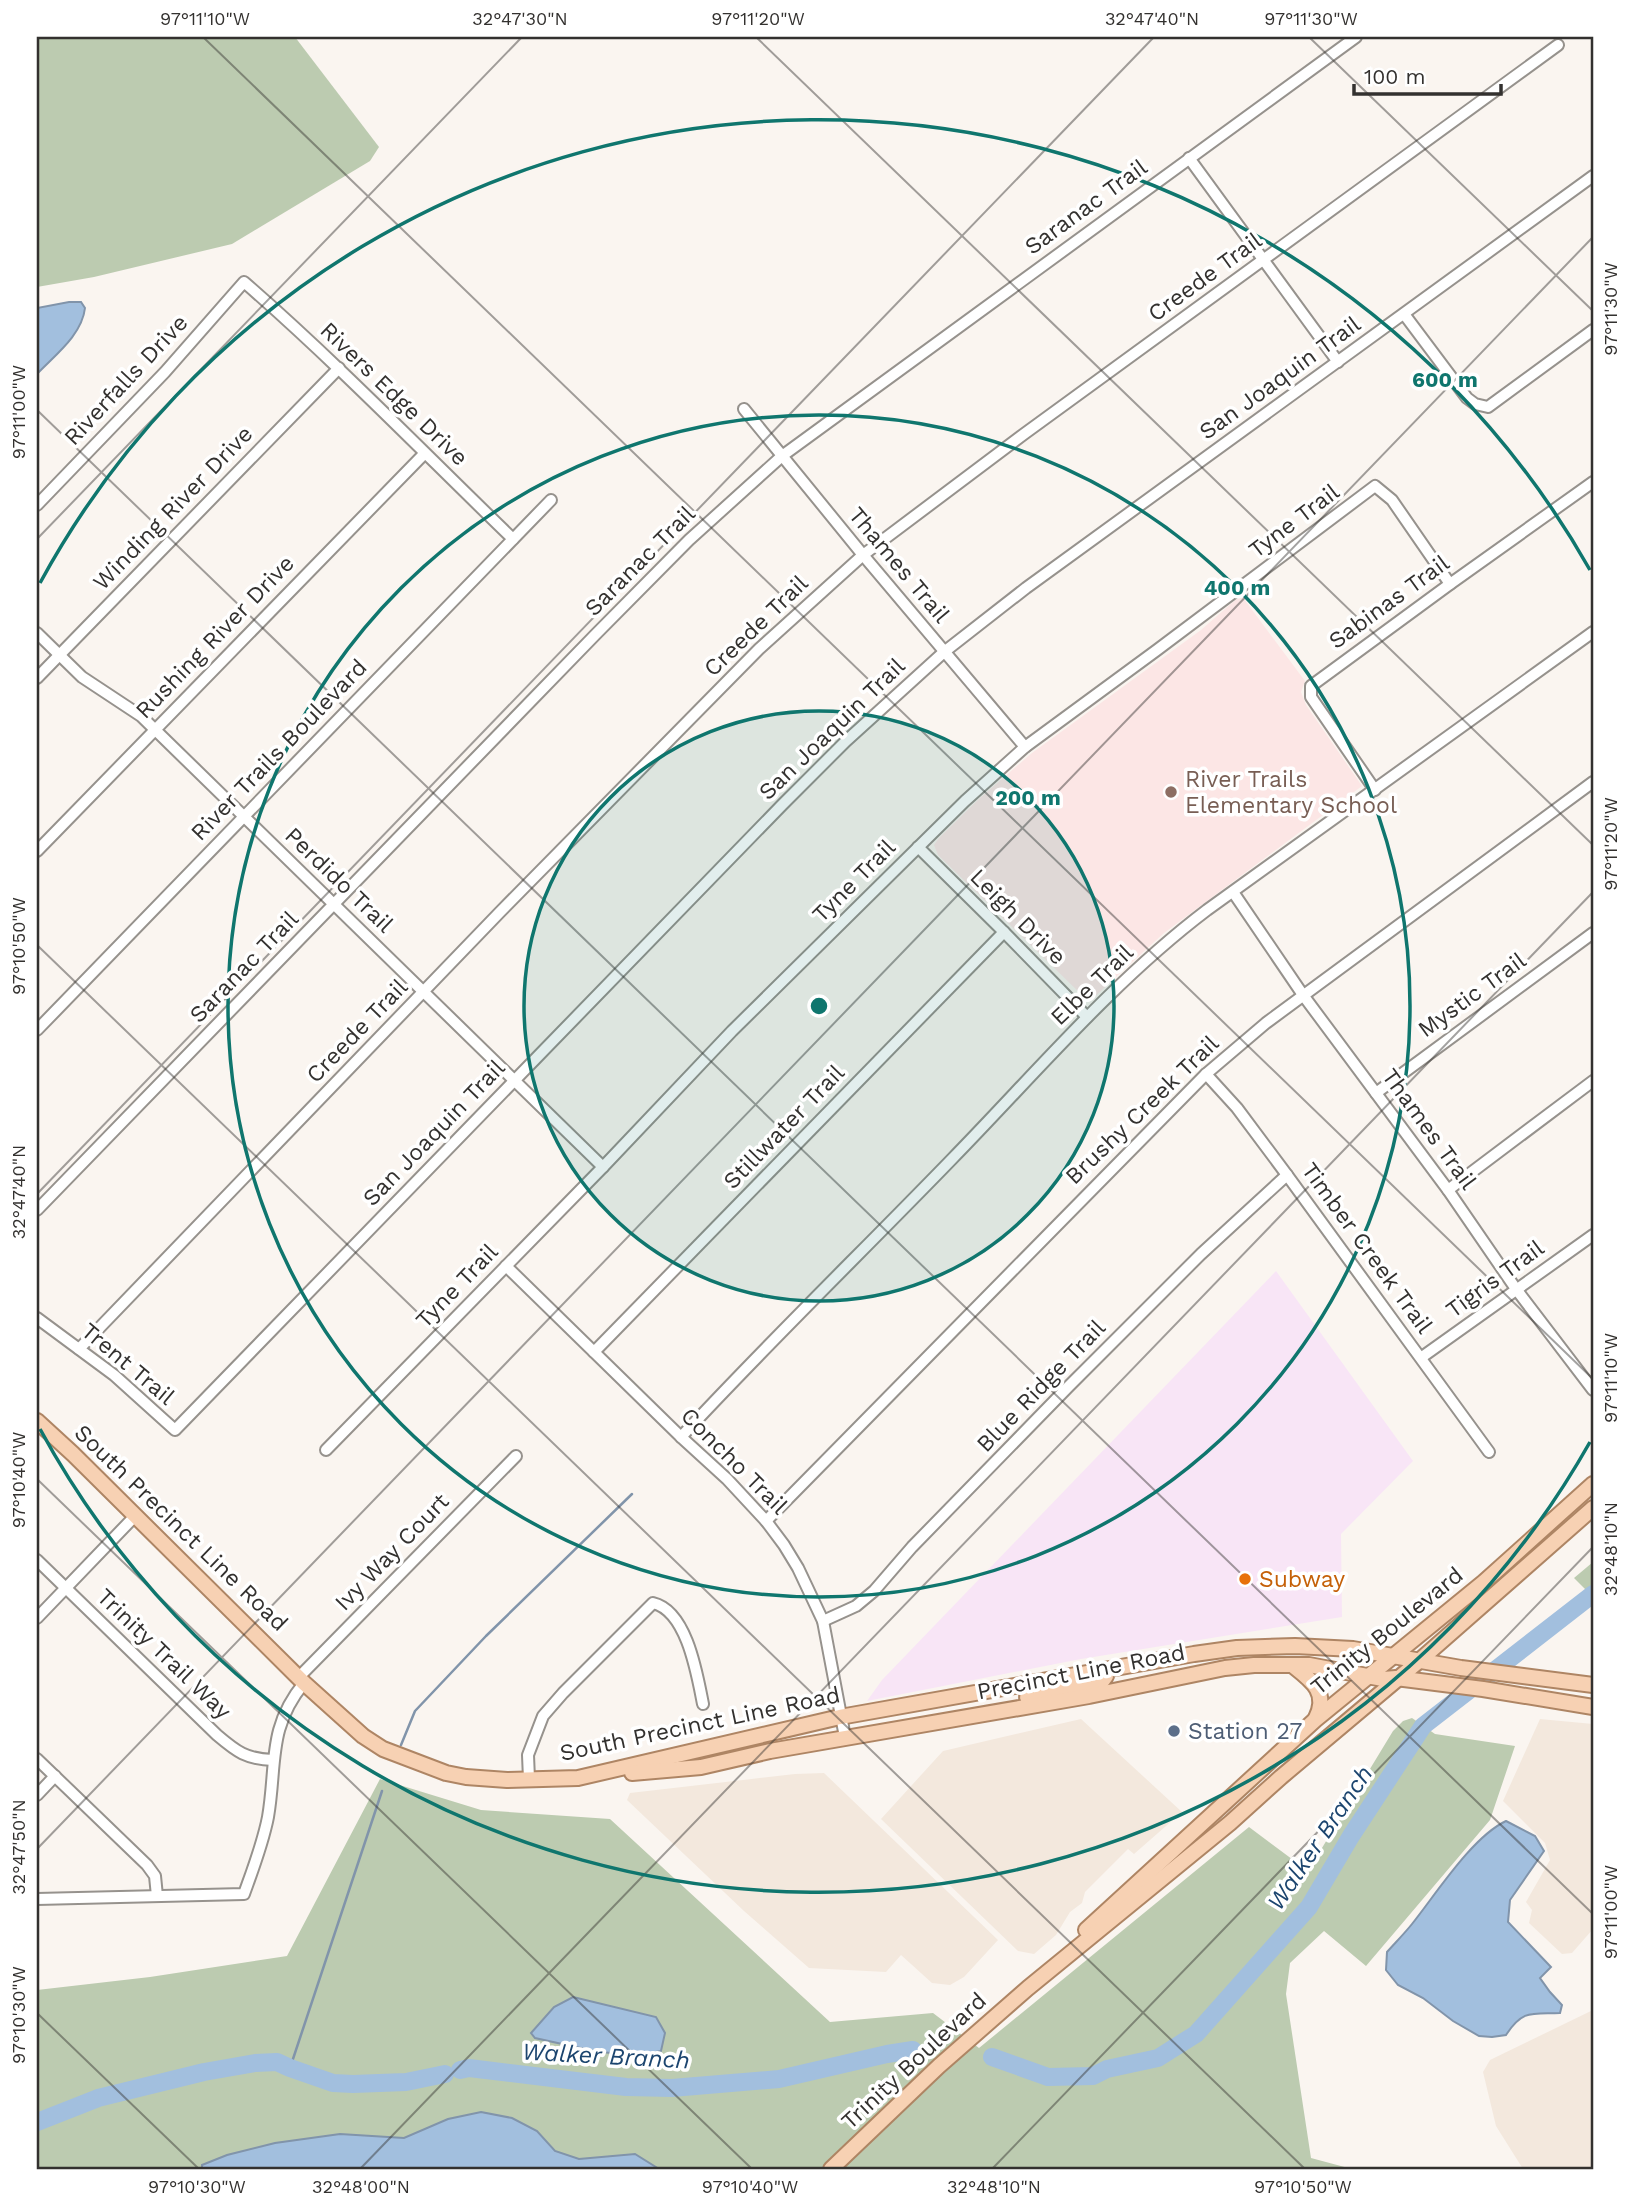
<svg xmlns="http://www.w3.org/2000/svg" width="1630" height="2206" font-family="'Work Sans',sans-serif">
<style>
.commercial{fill:#f8e5f6}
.built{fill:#f3e8dd}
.education{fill:#fce6e5}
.green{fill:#bccbb0}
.water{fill:#a2bfde;stroke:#8194aa;stroke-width:2}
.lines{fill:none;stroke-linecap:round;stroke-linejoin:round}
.stream{stroke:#8194aa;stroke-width:2.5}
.river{stroke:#a2bfde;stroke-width:18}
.minor-casing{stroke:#96928d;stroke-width:14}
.major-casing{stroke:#ae8564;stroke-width:18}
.minor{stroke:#fff;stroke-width:10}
.major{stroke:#f7d1b3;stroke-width:14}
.ticks{fill:none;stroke:#33312f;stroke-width:2;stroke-opacity:0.45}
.ring{fill:none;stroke:#0f766e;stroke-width:3.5}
.education-dot{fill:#8d6e63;stroke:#fff;stroke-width:2.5}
.food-dot{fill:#e8710a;stroke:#fff;stroke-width:2.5}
.service-dot{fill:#5c6f8a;stroke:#fff;stroke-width:2.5}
.labels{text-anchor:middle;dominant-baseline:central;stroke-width:7;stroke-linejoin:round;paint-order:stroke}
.street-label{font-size:23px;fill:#33312f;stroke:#fff}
.education-label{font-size:23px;fill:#785e54;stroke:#fff;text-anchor:start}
.food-label{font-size:23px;fill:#c56008;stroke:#fff;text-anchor:start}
.service-label{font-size:23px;fill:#4e5e75;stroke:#fff;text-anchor:start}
.water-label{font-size:24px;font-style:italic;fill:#1c456f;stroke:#fff}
.centre{fill:#0f766e;stroke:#fff;stroke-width:3.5}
.ring-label{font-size:21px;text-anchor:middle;font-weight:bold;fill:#0f766e;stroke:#fff;stroke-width:7;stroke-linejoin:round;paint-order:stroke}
.neatline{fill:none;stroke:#33312f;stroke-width:2.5}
.ticks-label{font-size:18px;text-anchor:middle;fill:#33312f}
</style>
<rect width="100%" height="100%" fill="#faf5f0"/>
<path class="commercial" d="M1276 1271 1413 1461 1341 1534 1342 1617 1081 1659 867 1701 882 1680Z"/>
<g class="built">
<path d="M1081 1719 1182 1812 1134 1854 1128 1849 1085 1892 1082 1903 1070 1912 1056 1935 1034 1954 1018 1951 881 1819 943 1751Z"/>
<path d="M1540 1719 1593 1724V1929L1572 1953 1562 1954 1529 1923 1532 1910 1526 1902 1550 1860 1545 1843 1503 1801Z"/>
<path d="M824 1773 998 1940 964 1977 950 1985 932 1983 901 1955 886 1972 809 1968 744 1911 627 1800 630 1793 795 1774Z"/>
<path d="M1593 2010V2169H1523L1496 2126 1483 2072 1490 2060Z"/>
</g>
<path class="education" d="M1241 595 1305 681 1301 692 1306 705 1362 786 1164 933 1092 999 1084 997 938 855 934 845 939 838 981 797 1032 753 1201 630Z"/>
<g class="green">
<path d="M37 37H295L379 147 370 161 232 244 94 277 37 287Z"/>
<path d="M1593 1562V1597L1574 1578Z"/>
<path d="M1412 1718 1435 1734 1515 1746 1490 1820 1366 1966 1324 1931 1290 1963 1286 1994 1311 2158 1352 2169H37V1990L150 1977 287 1956 380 1779 481 1810 610 1819 830 2022 933 2013 979 2048 1249 1827 1308 1871 1393 1731 1403 1721Z"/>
</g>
<g class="water">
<path d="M69 302H81L85 308C82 335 55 355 37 374V308Z"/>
<path d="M1506 1821 1535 1836 1544 1851 1510 1900 1508 1922 1551 1967 1540 1978 1550 1992 1562 2005 1560 2013C1532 2014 1523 2009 1506 2035L1492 2037 1479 2036 1453 2021 1423 1998 1398 1985 1386 1970 1387 1952C1395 1943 1404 1934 1412 1924 1436 1894 1472 1837 1506 1821Z"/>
<path d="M573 1997 656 2017 665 2033 661 2051 636 2056 594 2051 535 2038 531 2033 554 2007Z"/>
<path d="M481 2112 512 2118 537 2131 555 2151 579 2159 635 2154 659 2169H202V2165L227 2155 275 2143 340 2134 404 2138 448 2119Z"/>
</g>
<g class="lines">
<g class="stream">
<path d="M401 1745 415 1711 486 1636 632 1494"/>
<path d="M290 2068 382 1791"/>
</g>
<g class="river">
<path d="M992 2057 1048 2077 1093 2076 1107 2069 1158 2058 1196 2034 1309 1907 1351 1836 1423 1726 1593 1594"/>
<path d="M460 2070 469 2068 626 2087 672 2088 779 2079 887 2054 913 2050"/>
<path d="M37 2122 98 2098 204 2072 255 2063 277 2062 290 2068 333 2083 353 2084 406 2082 445 2074"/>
</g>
<g class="minor-casing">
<g id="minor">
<path d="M1189 158 1338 362"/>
<path d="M1404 314 1467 398 1475 404 1488 407 1593 330"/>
<path d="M744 409 863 555 1025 747"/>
<path d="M37 505 165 372 244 282C337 363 424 453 513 539"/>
<path d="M37 633 82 677 141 716 603 1167"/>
<path d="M37 678 339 368"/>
<path d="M1375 790 1311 697V686L1450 584 1593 482"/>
<path d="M918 847 1004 932 1087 1017"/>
<path d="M37 851 424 454"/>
<path d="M1233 892 1303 995 1448 1190 1516 1289 1593 1390"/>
<path d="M37 1030 551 500"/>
<path d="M1206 1074 1237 1108 1287 1175 1489 1452"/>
<path d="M1376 1093 1593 933"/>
<path d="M1448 1190 1593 1081"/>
<path d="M37 1210 595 635 689 540 782 456 1356 37"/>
<path d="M506 1266 681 1437 727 1479 766 1521 784 1545 798 1568 823 1621 845 1737"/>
<path d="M37 1318 114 1375 175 1430 782 805 846 741 944 652 1026 588 1593 176"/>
<path d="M79 1349 500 912 759 649 863 555 1024 434 1558 45"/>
<path d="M594 1352 1004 932"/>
<path d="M1422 1357 1593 1235"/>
<path d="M681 1437C769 1342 862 1252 952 1159 1035 1074 1112 982 1207 910L1593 632"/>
<path d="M326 1450 603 1167 732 1031 965 801 1025 747 1157 650 1375 486 1392 500 1450 584"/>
<path d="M766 1521 1206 1074 1266 1023 1593 782"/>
<path d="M37 1560 217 1735C237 1752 246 1759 273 1760"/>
<path d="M37 1618 135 1516"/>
<path d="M823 1621 856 1606 874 1591 912 1547 1069 1386 1201 1254 1287 1175"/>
<path d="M299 1677 516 1456"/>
<path d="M37 1759 147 1865 155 1876 157 1896"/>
<path d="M529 1779 528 1755 543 1716 563 1693 653 1603C687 1611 697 1674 703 1704"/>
<path d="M37 1795 55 1776"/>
<path d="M37 1899 244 1894C253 1869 263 1843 268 1817 277 1765 267 1728 304 1683"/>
</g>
</g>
<g class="major-casing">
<g id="major">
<path d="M37 1421 73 1454 304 1683 363 1736 383 1749 446 1773 466 1777 507 1780 578 1778 840 1717 1194 1654 1237 1648 1295 1646 1353 1649 1461 1668 1593 1685"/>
<path d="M1292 1665C1311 1680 1329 1692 1316 1718"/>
<path d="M1027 1697 1100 1684 1106 1676 1105 1670"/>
<path d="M632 1773 701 1767 770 1751 1089 1696 1225 1668 1254 1665H1309L1383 1679 1396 1678 1483 1689 1593 1707"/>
<path d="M1086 1930 1315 1720 1484 1582 1593 1484"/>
<path d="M831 2169 939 2066 1028 1988 1230 1823 1281 1777 1419 1661 1593 1508"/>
</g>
</g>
<use href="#minor" class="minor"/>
<use href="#major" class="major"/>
</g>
<path class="ticks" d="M203 37 1593 1379M756 37 1593 845M1309 37 1593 311M37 410 1593 1914M37 539 522 37M37 945 1305 2169M37 1194 1154 37M37 1479 752 2169M37 1849 1593 237M37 2013 199 2169M360 2169 1593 892M992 2169 1593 1547"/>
<circle cx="819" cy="1006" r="295" fill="#0f766e" fill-opacity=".12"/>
<g class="ring">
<circle cx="819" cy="1006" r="295"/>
<circle cx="819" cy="1006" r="591"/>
<path d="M1590 1442A886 886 0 0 1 40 1429M40 583A886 886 0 0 1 1590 570"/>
</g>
<circle class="education-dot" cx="1171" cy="792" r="7"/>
<circle class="food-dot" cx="1245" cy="1579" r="7"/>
<circle class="service-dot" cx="1174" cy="1731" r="7"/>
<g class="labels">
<g class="street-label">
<text transform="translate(1086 207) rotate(-36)">Saranac Trail</text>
<text transform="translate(1205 277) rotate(-36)">Creede Trail</text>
<text transform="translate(1280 378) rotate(-36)">San Joaquin Trail</text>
<text transform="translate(126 380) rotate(-47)">Riverfalls Drive</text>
<text transform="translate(394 394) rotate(44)">Rivers Edge Drive</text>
<text transform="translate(173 508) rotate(-46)">Winding River Drive</text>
<text transform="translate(1294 521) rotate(-37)">Tyne Trail</text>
<text transform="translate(640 561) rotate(-45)">Saranac Trail</text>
<text transform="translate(899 565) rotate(50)">Thames Trail</text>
<text transform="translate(1389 602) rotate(-36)">Sabinas Trail</text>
<text transform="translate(756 626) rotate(-44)">Creede Trail</text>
<text transform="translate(215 637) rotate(-46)">Rushing River Drive</text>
<text transform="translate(832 729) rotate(-44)">San Joaquin Trail</text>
<text transform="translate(279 750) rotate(-46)">River Trails Boulevard</text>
<text transform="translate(339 880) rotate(44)">Perdido Trail</text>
<text transform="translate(854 881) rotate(-45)">Tyne Trail</text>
<text transform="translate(1018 917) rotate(45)">Leigh Drive</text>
<text transform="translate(244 967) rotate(-46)">Saranac Trail</text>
<text transform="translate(1092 985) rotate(-44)">Elbe Trail</text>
<text transform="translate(1472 995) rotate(-36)">Mystic Trail</text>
<text transform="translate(357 1031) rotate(-46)">Creede Trail</text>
<text transform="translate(1142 1110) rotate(-44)">Brushy Creek Trail</text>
<text transform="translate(784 1127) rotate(-46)">Stillwater Trail</text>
<text transform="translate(1429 1129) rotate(54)">Thames Trail</text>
<text transform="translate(434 1133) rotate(-46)">San Joaquin Trail</text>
<text transform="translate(1367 1248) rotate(54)">Timber Creek Trail</text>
<text transform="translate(1495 1279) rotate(-36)">Tigris Trail</text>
<text transform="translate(457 1286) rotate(-46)">Tyne Trail</text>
<text transform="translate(128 1364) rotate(40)">Trent Trail</text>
<text transform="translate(1041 1386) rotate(-46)">Blue Ridge Trail</text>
<text transform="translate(734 1461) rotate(45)">Concho Trail</text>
<text transform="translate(181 1528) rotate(44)">South Precinct Line Road</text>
<text transform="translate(392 1552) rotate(-46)">Ivy Way Court</text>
<text transform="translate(1387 1631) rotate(-39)">Trinity Boulevard</text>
<text transform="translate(164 1654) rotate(44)">Trinity Trail Way</text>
<text transform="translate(1081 1672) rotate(-11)">Precinct Line Road</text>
<text transform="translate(700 1724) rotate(-12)">South Precinct Line Road</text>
<text transform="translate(914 2061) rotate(-43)">Trinity Boulevard</text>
</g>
<g class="education-label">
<text x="1185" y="779">River Trails<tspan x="1185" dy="26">Elementary School</tspan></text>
</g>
<g class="food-label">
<text x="1259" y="1579">Subway</text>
</g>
<g class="service-label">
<text x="1188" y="1731">Station 27</text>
</g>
<g class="water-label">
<text transform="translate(1320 1838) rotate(-56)">Walker Branch</text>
<text transform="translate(606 2056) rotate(3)">Walker Branch</text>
</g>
</g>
<circle cx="819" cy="1006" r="10" class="centre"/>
<g class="ring-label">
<text x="1445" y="387">600 m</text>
<text x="1237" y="595">400 m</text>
<text x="1028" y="805">200 m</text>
</g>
<rect width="1630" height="2206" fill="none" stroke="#ffffff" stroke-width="77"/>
<path d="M1354 84v10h147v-10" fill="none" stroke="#33312f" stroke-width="3.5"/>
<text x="1364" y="84" font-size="21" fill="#33312f" stroke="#ffffff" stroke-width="5" paint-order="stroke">100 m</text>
<rect x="38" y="38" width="1554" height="2130" class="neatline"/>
<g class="ticks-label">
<text x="205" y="25">97°11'10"W</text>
<text x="520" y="25">32°47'30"N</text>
<text x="758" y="25">97°11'20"W</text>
<text x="1152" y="25">32°47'40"N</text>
<text x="1311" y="25">97°11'30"W</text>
<text transform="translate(1611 309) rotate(-90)" y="6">97°11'30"W</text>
<text transform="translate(19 412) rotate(-90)" y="6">97°11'00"W</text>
<text transform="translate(1611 844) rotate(-90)" y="6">97°11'20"W</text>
<text transform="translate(19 946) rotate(-90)" y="6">97°10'50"W</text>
<text transform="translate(19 1192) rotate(-90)" y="6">32°47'40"N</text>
<text transform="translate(1611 1378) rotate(-90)" y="6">97°11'10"W</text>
<text transform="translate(19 1480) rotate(-90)" y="6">97°10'40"W</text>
<text transform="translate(1611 1549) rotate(-90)" y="6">32°48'10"N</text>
<text transform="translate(19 1847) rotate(-90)" y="6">32°47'50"N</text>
<text transform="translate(1611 1912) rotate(-90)" y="6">97°11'00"W</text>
<text transform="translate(19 2015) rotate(-90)" y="6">97°10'30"W</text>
<text x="197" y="2193">97°10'30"W</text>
<text x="361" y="2193">32°48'00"N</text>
<text x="750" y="2193">97°10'40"W</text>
<text x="994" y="2193">32°48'10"N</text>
<text x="1303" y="2193">97°10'50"W</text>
</g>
</svg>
